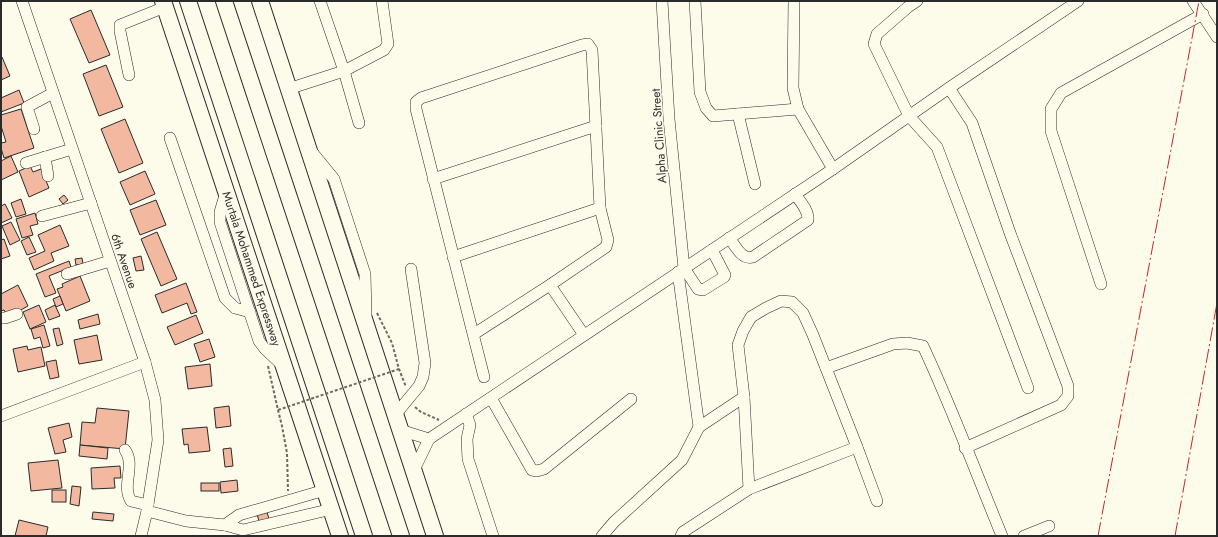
<svg xmlns="http://www.w3.org/2000/svg" width="1218" height="537" font-family="Jost,sans-serif">
<style>
.building{fill:#f2b8a0;stroke:#2b2b2b}
.lines{fill:none;stroke-linecap:round;stroke-linejoin:round}
.minor-casing{stroke:#2b2b2b;stroke-width:12}
.highway-casing{stroke:#2b2b2b;stroke-width:18}
.path{stroke:#6a6964;stroke-width:2;stroke-dasharray:3 2;stroke-linecap:butt}
.minor{stroke:#fdfbea;stroke-width:11}
.highway{stroke:#fdfbea;stroke-width:16}
.path-bridge{stroke:#6a6964;stroke-width:2;stroke-dasharray:3 2;stroke-linecap:butt}
.power{stroke:#c62828;stroke-width:1;stroke-dasharray:14 3 2 3;stroke-linecap:butt}
.labels{text-anchor:middle;dominant-baseline:central;stroke-width:3;stroke-linejoin:round;paint-order:stroke}
.street-label{font-size:12px;fill:#2b2b2b;stroke:#fdfbea}
</style>
<rect width="100%" height="100%" fill="#fdfbea"/>
<g class="building">
<path d="M91 10 110 55 89 63 70 19Z"/>
<path d="M2 57 10 76 1 80V58Z"/>
<path d="M106 65 123 107 99 116 83 74Z"/>
<path d="M19 90 24 103 1 112V98Z"/>
<path d="M21 109 34 148 4 158 1 148V143L6 142 1 126V115Z"/>
<path d="M125 119 143 163 119 173 101 129Z"/>
<path d="M11 156 18 172 1 180V161Z"/>
<path d="M30 166 33 172 41 169 49 188 29 197 19 171Z"/>
<path d="M145 171 155 194 130 205 120 182Z"/>
<path d="M64 195 68 200 63 204 59 199Z"/>
<path d="M21 199 26 214 16 217 11 203Z"/>
<path d="M156 200 166 225 140 235 130 210Z"/>
<path d="M5 204 12 218 1 223V206Z"/>
<path d="M35 213 38 224 30 226 33 235 22 238 16 219Z"/>
<path d="M11 222 20 240 10 245 2 226Z"/>
<path d="M60 225 69 246 51 253 54 261 34 270 29 258 45 251 38 235Z"/>
<path d="M157 232 177 279 161 286 141 239Z"/>
<path d="M29 237 36 252 27 255 21 241Z"/>
<path d="M4 239 10 256 1 259V240Z"/>
<path d="M141 256 144 270 136 271 133 258Z"/>
<path d="M82 258 83 264 76 265 75 259Z"/>
<path d="M69 261 71 267 49 276 56 293 45 297 36 274Z"/>
<path d="M80 276 90 301 66 311 57 289 63 287 62 284Z"/>
<path d="M186 283 197 312 191 314 187 303 162 313 155 295Z"/>
<path d="M18 285 28 306 8 317 4 310 1 311V294Z"/>
<path d="M60 296 63 304 56 307 53 299Z"/>
<path d="M39 305 46 322 30 329 23 312Z"/>
<path d="M55 305 60 316 49 320 45 310Z"/>
<path d="M98 314 100 324 80 329 78 320Z"/>
<path d="M196 315 203 333 175 345 167 327Z"/>
<path d="M44 325 50 346 43 348 40 337 34 339 31 329Z"/>
<path d="M59 328 63 344 57 346 53 329Z"/>
<path d="M97 335 102 360 79 364 74 340Z"/>
<path d="M209 339 215 357 200 362 194 344Z"/>
<path d="M27 346 28 350 41 347 45 366 18 372 13 349Z"/>
<path d="M56 360 59 377 50 379 46 362Z"/>
<path d="M210 364 212 386 188 389 185 367Z"/>
<path d="M229 406 231 426 216 428 214 408Z"/>
<path d="M97 408 129 411 125 449 80 445 82 422 95 423Z"/>
<path d="M69 423 72 437 63 440 66 452 55 454 48 428Z"/>
<path d="M207 427 210 451 189 453 188 444 184 445 182 429Z"/>
<path d="M80 445 108 448 107 459 79 456Z"/>
<path d="M231 448 233 466 225 467 223 449Z"/>
<path d="M58 460 62 488 31 491 28 463Z"/>
<path d="M120 466 121 478H114L115 488 92 489 91 468Z"/>
<path d="M237 480 238 491 221 493 220 482Z"/>
<rect x="201" y="483" width="18" height="8"/>
<path d="M72 486 81 487 79 506 70 504Z"/>
<rect x="52" y="490" width="14" height="12"/>
<path d="M93 512 114 514 113 521 92 519Z"/>
<path d="M267 512 269 519 259 521 257 514Z"/>
<path d="M19 520 48 527 46 536H15Z"/>
</g>
<g class="lines">
<g class="minor-casing">
<g id="minor">
<path d="M22 1 145 362 155 400 158 440 147 511 141 536"/>
<path d="M662 1 669 119 684 268 698 289 703 290 724 277 725 275 712 250"/>
<path d="M695 1 700 92 706 108 713 116 798 109"/>
<path d="M794 1 793 88 798 109 833 169"/>
<path d="M917 1 908 7 877 34 874 44 909 116 937 147 1028 388"/>
<path d="M1193 1 1217 37"/>
<path d="M129 75 120 31V25L165 7"/>
<path d="M949 88 972 123 1010 233 1068 386V396L1061 405 965 448"/>
<path d="M288 89 344 71 320 1"/>
<path d="M738 114 755 184"/>
<path d="M359 123 344 71 384 50 388 44 382 1"/>
<path d="M34 129 27 107 53 93"/>
<path d="M170 138 225 298 235 308 250 312"/>
<path d="M312 152 334 179 365 274 366 314"/>
<path d="M45 157 48 176"/>
<path d="M26 163 72 149"/>
<path d="M433 179 596 126"/>
<path d="M226 192 220 212V222L259 341 265 349 282 365"/>
<path d="M42 216 91 203"/>
<path d="M729 238C736 246 741 260 753 257L808 220C809 211 800 201 795 194"/>
<path d="M453 257 600 208 608 240 606 247 550 285 584 335"/>
<path d="M678 272 699 427"/>
<path d="M67 274 110 261"/>
<path d="M1101 284 1051 131V109L1061 93 1203 14"/>
<path d="M1 318H5L17 314"/>
<path d="M474 334 550 285"/>
<path d="M826 368 893 344 907 343 923 346C952 408 976 473 1002 536"/>
<path d="M484 377 416 109V102L421 98 582 45 588 44 592 50 600 208"/>
<path d="M744 397 749 489"/>
<path d="M491 398 532 470 537 471 544 469 631 399"/>
<path d="M466 414 470 425 467 439 468 459 493 536"/>
<path d="M395 415 419 386 423 377 425 363 411 269"/>
<path d="M1 416 145 362"/>
<path d="M400 430 429 439"/>
<path d="M125 450C136 465 121 486 131 501L148 505"/>
<path d="M413 472 429 439 833 169 949 88 1078 1"/>
<path d="M147 511 186 521 225 525 243 530 332 509"/>
<path d="M225 525 239 515 325 490"/>
<path d="M602 536 614 522 682 460 699 427 744 397 738 345 743 331 751 317 766 308 781 301 792 302 803 313 813 335 857 447 877 501"/>
<path d="M681 536 683 532 749 489 857 447"/>
<path d="M1024 536 1049 526"/>
</g>
</g>
<g class="highway-casing">
<g id="highway">
<path id="s1" d="M163 1 340 536"/>
<path d="M188 1 364 536"/>
<path d="M224 1 401 536"/>
<path d="M260 1 435 536"/>
</g>
</g>
<g class="path">
<path d="M377 313 392 343 399 369 406 387"/>
<path d="M268 366 278 410 282 426 287 453 288 491"/>
<path d="M415 407 421 412 439 420"/>
</g>
<use href="#minor" class="minor"/>
<use href="#highway" class="highway"/>
<path class="path-bridge" d="M278 410 399 369"/>
<g class="power">
<path d="M1098 536 1199 1"/>
<path d="M1175 536 1217 303"/>
</g>
</g>
<g class="labels">
<g class="street-label">
<text transform="translate(659 136) rotate(-94)">Alpha Clinic Street</text>
<text transform="translate(124 261) rotate(71)">6th Avenue</text>
<text stroke="none"><textPath href="#s1" startOffset="282">Murtala Mohammed Expressway</textPath></text>
</g>
</g>
<rect width="1218" height="537" fill="none" stroke="#2b2b2b" stroke-width="4"/>
</svg>
